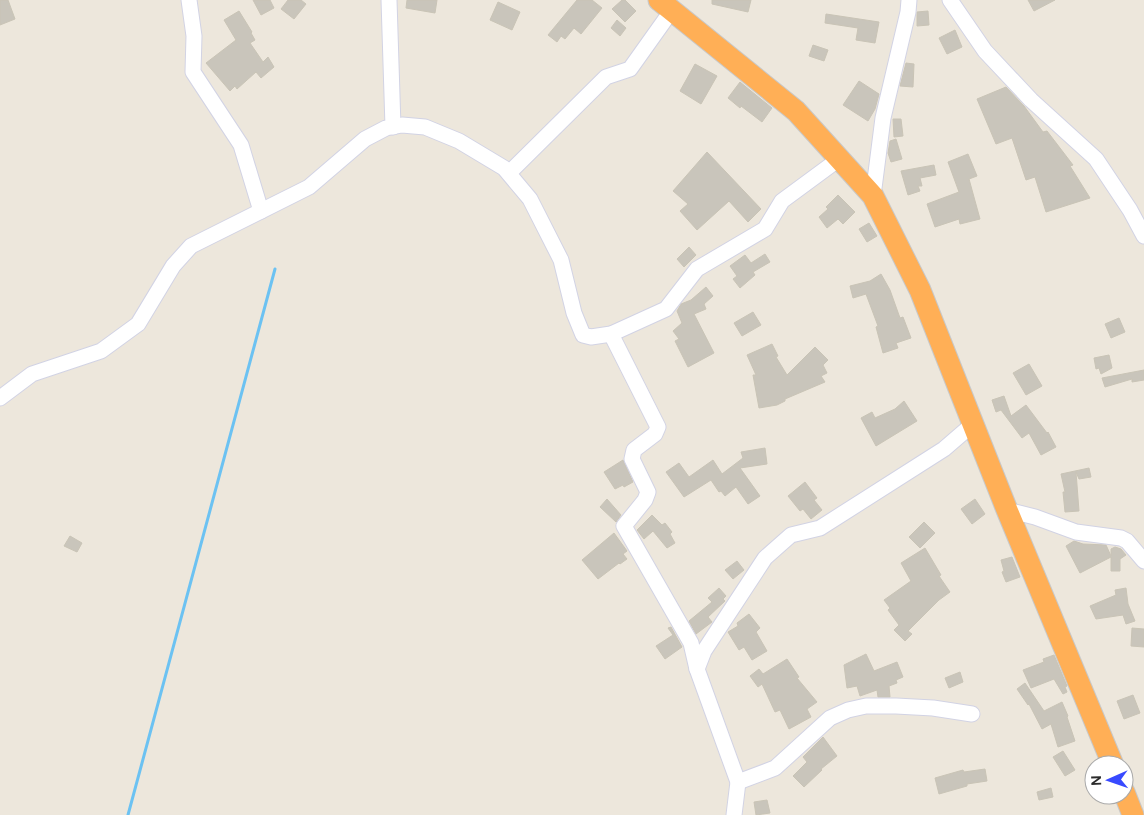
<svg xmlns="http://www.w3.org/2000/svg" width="1144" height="815" font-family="'DM Sans',sans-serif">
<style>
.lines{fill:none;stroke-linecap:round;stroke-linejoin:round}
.stream{stroke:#6cc2f2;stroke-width:3}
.building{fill:#c9c5bb;stroke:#c9c4b6}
.minor-casing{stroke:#d2d3e4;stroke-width:17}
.highway-casing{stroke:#c8c8c8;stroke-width:23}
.minor{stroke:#fff;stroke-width:15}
.highway{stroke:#ffaf56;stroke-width:21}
</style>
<rect width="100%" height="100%" fill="#ede7dc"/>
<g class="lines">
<path class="stream" d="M128 815 275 269"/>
</g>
<g class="building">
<path d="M0 0H8L15 19 0 25Z"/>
<path d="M253 0H270L274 8 261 15Z"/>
<path d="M288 0H301L306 4 294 19 281 9Z"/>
<path d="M407 0H437L435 13 406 8Z"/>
<path d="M577 0H592L602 8 581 34 574 28 565 39 561 36 557 42 548 35Z"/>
<path d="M622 0H625L636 11 625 22 612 9Z"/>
<path d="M712 0H751L748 12 712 4Z"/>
<path d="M1028 0H1055L1034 11Z"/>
<path d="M498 2 520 12 512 30 490 20Z"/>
<path d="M239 11 252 32 251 33 255 40 250 43 263 62 268 57 274 67 261 78 256 72 237 89 235 86 230 91 206 63 236 40 224 20Z"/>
<path d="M928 11 929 25 917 26V12Z"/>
<path d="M826 14 879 22 875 43 856 40 858 28 825 23Z"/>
<path d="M617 20 626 28 620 36 611 28Z"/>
<path d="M955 30 962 47 947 54 939 38Z"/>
<path d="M813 45 828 50 824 61 809 56Z"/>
<path d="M906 63 914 64 913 87 900 86Z"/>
<path d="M695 64 717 76 701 104 680 91Z"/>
<path d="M859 81 879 94 875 109 868 121 843 105Z"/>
<path d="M740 82 772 108 762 122 741 106 740 108 728 98Z"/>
<path d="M1006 87 1024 106 1043 132 1047 131 1073 165 1070 166 1090 198 1046 212 1035 177 1026 180 1012 138 996 144 977 99Z"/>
<path d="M893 119H901L903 136 894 137Z"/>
<path d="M896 139 902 159 891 162 888 153 890 141Z"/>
<path d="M707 152 761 209 748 222 729 201 697 230 680 211 688 204 673 191Z"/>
<path d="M968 154 977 176 969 179 980 219 960 224 959 219 935 227 927 204 959 192 948 162Z"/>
<path d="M934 165 936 175 920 178 922 186H918L920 191 908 195 901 171Z"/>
<path d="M838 195 855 212 843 224 838 219 827 228 819 217 828 209 826 207Z"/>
<path d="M869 223 877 236 867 242 859 229Z"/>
<path d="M689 247 696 255 684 267 677 259Z"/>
<path d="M765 254 770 262 753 272 755 275 740 288 733 279 737 276 730 266 745 255 751 263Z"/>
<path d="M881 274 890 290 900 318 903 317 911 338 896 343 898 348 883 353 876 327 878 326 866 294 853 298 850 286 870 281Z"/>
<path d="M706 287 713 296 704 304 706 309 694 314 714 353 688 367 675 341 679 339 673 331 682 323 677 311 681 304 691 300Z"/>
<path d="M753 312 761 325 742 336 734 323Z"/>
<path d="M1119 318 1125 332 1111 338 1105 324Z"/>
<path d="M772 344 778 356 776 357 787 375 815 347 828 360 823 365 827 373 821 376 825 382 785 399V401L777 405 759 408 753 375H756L747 355Z"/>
<path d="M1109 355 1112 368 1101 374 1099 368 1096 369 1094 358Z"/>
<path d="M1029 364 1042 386 1026 395 1013 373Z"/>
<path d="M1144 370V380L1132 382V379L1105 387 1102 378Z"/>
<path d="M1004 396 1011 416 1026 405 1047 433 1048 432 1056 447 1041 455 1029 433 1022 438 1001 410 996 412 992 400Z"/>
<path d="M904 401 917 421 876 446 861 418 872 412 875 418 895 409Z"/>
<path d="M765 448 767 464 740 468 760 496 748 504 736 487 725 496 721 491 719 492 711 480 684 497 666 472 679 463 689 477 713 460 722 474 743 458 741 452Z"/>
<path d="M623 460 633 482 624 487 623 485 615 489 604 472Z"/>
<path d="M1089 468 1091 477 1079 479 1076 472 1079 511 1065 512 1063 492H1065L1061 474Z"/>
<path d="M805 482 817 498 814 500 822 510 811 519 803 509 800 511 788 496Z"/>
<path d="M607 499 621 515 616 522 600 507Z"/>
<path d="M975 499 985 514 972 524 961 509Z"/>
<path d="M652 515 662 525 665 523 672 532 670 534 675 543 667 548 653 531 644 539 637 530Z"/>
<path d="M924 522 935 533 920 548 909 537Z"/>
<path d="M614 533 627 551 623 554 627 559 620 564 619 563 598 579 582 560Z"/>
<path d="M70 536 82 543 77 552 64 546Z"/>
<path d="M1074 541 1083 544 1106 545 1111 556V549L1115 547 1121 549 1126 555 1120 559V571H1111V557L1080 573 1066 546Z"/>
<path d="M925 548 941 575 939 576 950 592 939 600 908 631 912 634 905 641 894 630 899 625 888 610 890 608 884 600 911 581 901 563Z"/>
<path d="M1012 557 1020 577 1006 582 1002 572 1004 571 1001 560Z"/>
<path d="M737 561 744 570 733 579 725 570Z"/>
<path d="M719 588 726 596 723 599 725 601 708 617 712 622 696 634 689 621 712 602 708 598Z"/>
<path d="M1126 588 1128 604 1135 621 1126 624 1123 615 1096 619 1090 606 1116 595 1115 590Z"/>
<path d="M749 614 760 628 756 632 767 651 752 660 744 647 739 650 728 632 738 626 737 623Z"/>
<path d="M671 627 682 647 665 659 656 646 673 635 668 628Z"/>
<path d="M1132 628 1144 629V647L1131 646Z"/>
<path d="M866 654 874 671 897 662 903 677 896 680 897 683 889 686 890 697H878L877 690 860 696 857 686 847 688 844 665Z"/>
<path d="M1054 655 1067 686 1065 687 1067 692 1063 694 1054 679 1031 688 1023 670 1044 662 1043 659Z"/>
<path d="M787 659 799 677 797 678 817 702 807 709 811 717 789 729 780 710 775 712 762 684 758 687 750 676 759 669 763 674Z"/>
<path d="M960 672 963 682 949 688 945 678Z"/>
<path d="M1025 683 1044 711 1062 702 1068 716 1067 717 1075 741 1058 747 1051 724 1042 729 1029 704 1028 705 1017 689Z"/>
<path d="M1133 695 1140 713 1124 719 1117 701Z"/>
<path d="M823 737 837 756 821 769 822 770 804 787 793 776 807 762 803 757Z"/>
<path d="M1063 751 1075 770 1065 776 1053 757Z"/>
<path d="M985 769 987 781 967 784V786L939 794 935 778 963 770 964 772Z"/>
<path d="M1051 788 1053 797 1039 800 1037 792Z"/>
<path d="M767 800 770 813 756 815 754 802Z"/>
</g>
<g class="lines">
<g class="minor-casing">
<g id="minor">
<path d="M189 0 194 36 193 72 241 145 261 211"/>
<path d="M389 0 393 127"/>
<path d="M950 0 985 51 1031 100 1096 159 1130 210 1144 236"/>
<path d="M509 173 606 77 630 69 672 10"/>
<path d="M873 196 883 118 908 12 909 0"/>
<path d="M611 334 658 427 655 434 634 450 632 459 648 492 645 500 624 526 691 643 697 669 738 782 734 815"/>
<path d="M0 398 32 374 101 351 138 324 173 266 191 246 309 187 365 139 386 128 402 125 425 127 459 141 504 168 530 199 561 260 574 313 583 335 591 337 611 334 666 309 697 269 765 229 782 201 839 159"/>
<path d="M1007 510 1035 517 1076 532 1121 538 1127 541 1144 561"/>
<path d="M697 669 704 651 765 558 791 535 820 528 944 449 973 424"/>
<path d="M738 782 775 768 830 718 848 710 866 706H896L933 708 972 714"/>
</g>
</g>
<g class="highway-casing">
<g id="highway">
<path d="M659 0 796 111 873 196 920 290 1007 510 1113 765"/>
<path d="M1124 792 1133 815"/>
</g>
</g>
<use href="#minor" class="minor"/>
<use href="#highway" class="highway"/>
</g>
<g transform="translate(1109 780) rotate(268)"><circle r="24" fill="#ffffff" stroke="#aaaaaa"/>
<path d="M0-4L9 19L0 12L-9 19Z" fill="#384aff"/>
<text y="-8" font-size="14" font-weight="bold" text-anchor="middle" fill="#2b2b2b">N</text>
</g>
</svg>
